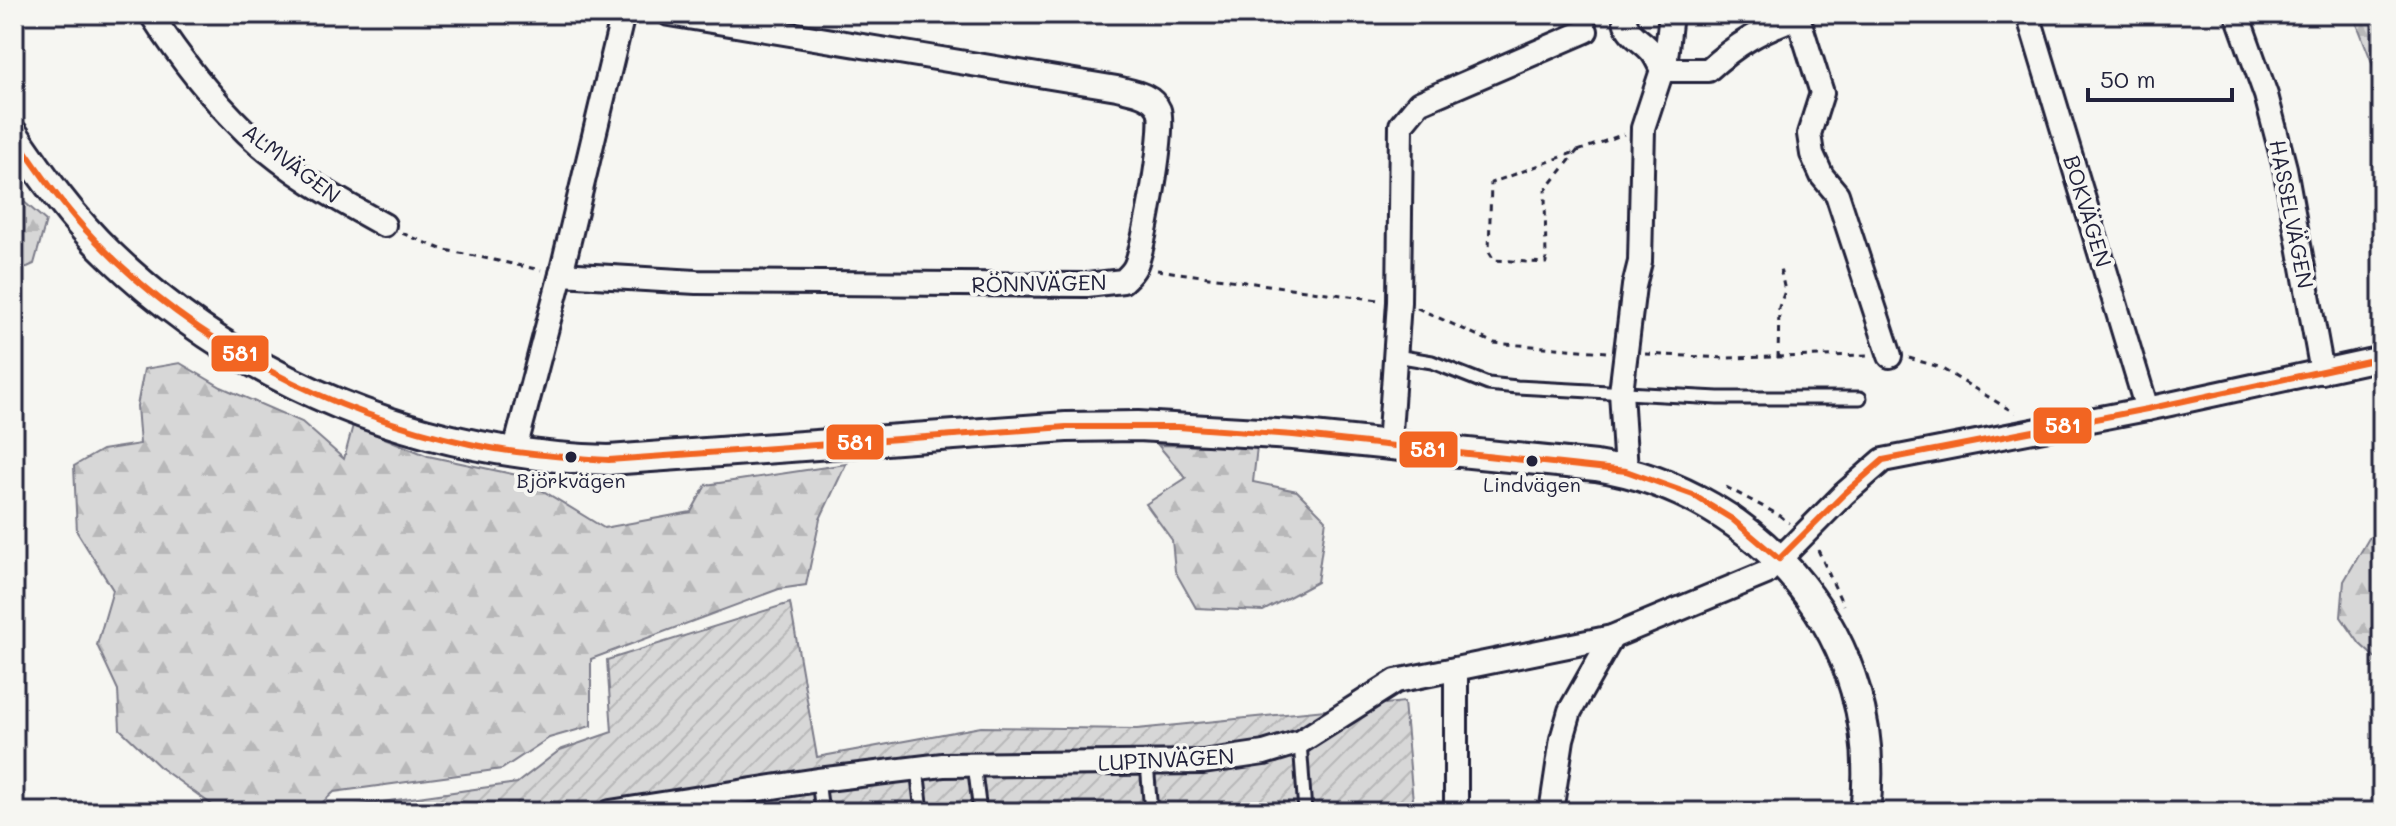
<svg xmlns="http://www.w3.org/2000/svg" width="2396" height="826" font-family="Mali,sans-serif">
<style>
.forest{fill:url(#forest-firs);stroke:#7c7c89;stroke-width:2}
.garden{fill:url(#garden-furrows);stroke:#7c7c89;stroke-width:2}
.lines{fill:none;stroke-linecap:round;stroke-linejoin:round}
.service-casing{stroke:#22223b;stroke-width:17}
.minor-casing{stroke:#22223b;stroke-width:28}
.tertiary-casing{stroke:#22223b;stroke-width:34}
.path{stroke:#22223b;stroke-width:3;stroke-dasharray:6 6;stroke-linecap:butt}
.service{stroke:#f6f6f2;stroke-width:11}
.minor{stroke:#f6f6f2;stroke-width:22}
.tertiary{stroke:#f6f6f2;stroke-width:28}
.bus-1-casing{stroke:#f6f6f2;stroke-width:12}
.bus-1{stroke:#f26522;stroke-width:6}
.bus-dot{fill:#22223b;stroke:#f6f6f2;stroke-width:3}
.labels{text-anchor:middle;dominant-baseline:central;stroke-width:8;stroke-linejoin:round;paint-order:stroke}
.bus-label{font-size:20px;fill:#22223b;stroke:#f6f6f2}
.street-label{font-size:22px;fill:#22223b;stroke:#f6f6f2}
.line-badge{stroke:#f6f6f2;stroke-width:3}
.badge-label{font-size:22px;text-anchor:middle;font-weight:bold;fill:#fff}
</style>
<defs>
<pattern id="forest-firs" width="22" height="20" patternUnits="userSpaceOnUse" patternTransform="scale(2)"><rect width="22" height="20" fill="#d7d7d7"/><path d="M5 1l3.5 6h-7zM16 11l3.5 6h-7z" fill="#b8b8b9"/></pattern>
<pattern id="garden-furrows" width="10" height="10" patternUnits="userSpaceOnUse" patternTransform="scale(2)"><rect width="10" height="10" fill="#d7d7d7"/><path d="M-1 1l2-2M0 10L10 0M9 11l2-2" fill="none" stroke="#b8b8b9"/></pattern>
</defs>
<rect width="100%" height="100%" fill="#f6f6f2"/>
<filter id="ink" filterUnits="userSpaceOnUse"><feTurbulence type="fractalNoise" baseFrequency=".0125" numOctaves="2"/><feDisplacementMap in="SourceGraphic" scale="16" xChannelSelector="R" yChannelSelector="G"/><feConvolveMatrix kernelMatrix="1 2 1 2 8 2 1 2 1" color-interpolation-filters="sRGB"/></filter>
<g filter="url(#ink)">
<g class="forest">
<path d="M2353 14H2382V88Z"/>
<path d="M14 193 46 221 34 264 14 273Z"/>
<path d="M180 363 221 387 302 422 344 459 353 425 428 456 517 475 604 528 691 512 706 485 846 464 820 519 806 585 779 589 591 659V726L549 738 502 769 334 792 312 812H222L162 769 120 729 118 690 97 645 113 590 77 532 74 466 102 450 140 444 137 406 144 369Z"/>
<path d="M1158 445 1257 447 1253 482 1297 491 1326 520 1317 582 1263 611 1196 608 1175 571 1172 540 1146 504 1186 478Z"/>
<path d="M2382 534V664L2360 644 2341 617 2344 581 2369 538Z"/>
</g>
<path class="garden" d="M790 603 817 757 981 727 1137 729 1404 702 1414 812H337L340 808 517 783 560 750 612 732 607 660Z"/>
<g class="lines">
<g class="service-casing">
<g id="service">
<path d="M1396 356 1432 362 1488 384 1517 387 1718 398H1860"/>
<path d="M1300 742 1305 812"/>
<path d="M974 764 980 812"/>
<path d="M1147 764 1151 812"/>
<path d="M917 768 922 812"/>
<path d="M818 780 822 812"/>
</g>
</g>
<g class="minor-casing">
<g id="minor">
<path d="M151 14C178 56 211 98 247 133 286 171 337 199 384 225"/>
<path d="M1625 14C1623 33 1641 39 1652 52 1656 57 1659 64 1662 70H1708C1737 44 1760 30 1798 17L1822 93 1809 134 1812 154 1822 176 1837 194 1890 356"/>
<path d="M2028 14 2147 409"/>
<path d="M2237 14 2266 95 2285 168 2322 372"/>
<path d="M561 274 696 282 1087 285 1123 281C1127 277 1132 273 1135 267 1144 249 1166 126 1159 110 1152 94 1132 92 1117 88L669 14"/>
<path d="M1389 446 1399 302 1401 125 1419 103 1586 31"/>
<path d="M514 453 561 274 623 14"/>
<path d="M1626 471 1621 392 1634 286 1640 262 1643 128 1666 58 1671 14"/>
<path d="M610 812 818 780 943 765 1203 762 1264 753 1300 742 1396 681 1612 637 1766 573 1844 494 1883 460 2147 409 2382 358"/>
<path d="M1456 812V669"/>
<path d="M1551 812 1562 739 1570 711 1612 637"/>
</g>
</g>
<g class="tertiary-casing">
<path id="tertiary" d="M14 135C42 176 73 220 109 254 245 385 422 455 609 460L1066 427 1138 426 1293 435 1596 466C1762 493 1886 641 1865 812"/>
</g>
<g class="path">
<path d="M1578 150 1545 191 1546 263 1494 260 1489 252 1491 183 1624 134"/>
<path d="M402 233 441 249 541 270"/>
<path d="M1157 270 1379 300"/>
<path d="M1417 308 1494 343 1606 352"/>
<path d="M1645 354 1725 358 1870 355"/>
<path d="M1778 358 1779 307 1785 291 1779 264"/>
<path d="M1909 358 1939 367 2015 413"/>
<path d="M1726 487 1779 515 1789 523"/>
<path d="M1818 550 1843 605"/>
</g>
<use href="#service" class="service"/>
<use href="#minor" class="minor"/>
<use href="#tertiary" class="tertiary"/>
<g class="bus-1-casing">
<g id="bus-1">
<path d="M14 135C39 172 65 209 96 241 195 344 331 414 470 444 516 454 562 457 609 460L1066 427H1178L1293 435 1626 471 1693 495 1732 519 1779 559"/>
<path d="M1779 559 1844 494 1883 460 2147 409 2382 358"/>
</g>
</g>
<use href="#bus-1" class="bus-1"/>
</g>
</g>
<g class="bus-dot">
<circle cx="571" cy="457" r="7"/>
<circle cx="1532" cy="461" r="7"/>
</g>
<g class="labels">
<g class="bus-label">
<text x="571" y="480">Björkvägen</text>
<text x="1532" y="484">Lindvägen</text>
</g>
<g class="street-label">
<text transform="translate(292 163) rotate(37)">ALMVÄGEN</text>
<text transform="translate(2088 211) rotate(73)">BOKVÄGEN</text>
<text transform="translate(2292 214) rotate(79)">HASSELVÄGEN</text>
<text transform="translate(1039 283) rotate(-1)">RÖNNVÄGEN</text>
<text transform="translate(1166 759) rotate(-3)">LUPINVÄGEN</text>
</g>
</g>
<g class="line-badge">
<rect x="210" y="334" width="60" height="39" rx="8" fill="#f26522"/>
<rect x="2032" y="406" width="61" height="39" rx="8" fill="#f26522"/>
<rect x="825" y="423" width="60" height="38" rx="8" fill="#f26522"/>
<rect x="1398" y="430" width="61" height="39" rx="8" fill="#f26522"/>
</g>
<g class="badge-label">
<text x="240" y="361">581</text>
<text x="2063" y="433">581</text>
<text x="855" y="450">581</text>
<text x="1428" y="457">581</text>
</g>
<rect width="2396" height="826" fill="none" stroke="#f6f6f2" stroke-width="48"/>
<rect x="24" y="24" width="2348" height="778" fill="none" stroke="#22223b" stroke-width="3" filter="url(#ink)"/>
<path d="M2088 88v12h144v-12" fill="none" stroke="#22223b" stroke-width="4"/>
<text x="2100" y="88" font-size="24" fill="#22223b" stroke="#f6f6f2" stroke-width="6" paint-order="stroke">50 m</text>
</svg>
